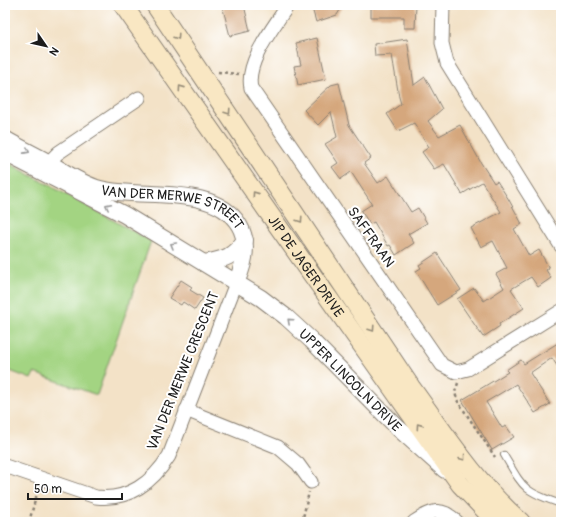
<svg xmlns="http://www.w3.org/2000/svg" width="566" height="527" font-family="Pangolin,sans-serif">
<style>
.green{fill:#a3d482;stroke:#60784f}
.building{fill:#d5a77d}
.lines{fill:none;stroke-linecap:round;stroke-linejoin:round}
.service-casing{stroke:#887f72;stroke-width:8}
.minor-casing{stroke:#887f72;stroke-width:15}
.tertiary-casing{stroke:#887f72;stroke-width:18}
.secondary-casing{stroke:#887f72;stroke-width:20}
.path{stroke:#887f72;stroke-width:2.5;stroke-dasharray:3 3;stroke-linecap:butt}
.service{stroke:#fff;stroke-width:6}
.minor{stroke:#fff;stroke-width:13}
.tertiary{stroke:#fff;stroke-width:16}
.secondary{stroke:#f9e7c3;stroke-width:18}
.oneway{stroke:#968c78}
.oneway2{stroke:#999}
.labels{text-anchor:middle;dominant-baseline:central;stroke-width:4;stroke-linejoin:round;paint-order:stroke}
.street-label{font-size:14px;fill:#1c1c1c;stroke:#fff}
</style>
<rect width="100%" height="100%" fill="#fff"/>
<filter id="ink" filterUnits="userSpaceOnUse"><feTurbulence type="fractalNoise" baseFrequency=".025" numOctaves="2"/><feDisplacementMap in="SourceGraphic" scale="8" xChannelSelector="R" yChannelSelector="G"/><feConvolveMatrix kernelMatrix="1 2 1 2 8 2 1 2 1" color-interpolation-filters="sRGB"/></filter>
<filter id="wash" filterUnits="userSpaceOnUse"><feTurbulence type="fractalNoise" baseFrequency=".012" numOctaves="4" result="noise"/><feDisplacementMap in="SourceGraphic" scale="16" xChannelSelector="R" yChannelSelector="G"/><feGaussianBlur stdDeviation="0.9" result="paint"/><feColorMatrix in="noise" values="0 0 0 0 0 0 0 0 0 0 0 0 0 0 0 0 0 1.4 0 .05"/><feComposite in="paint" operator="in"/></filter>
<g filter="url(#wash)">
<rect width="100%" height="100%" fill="#f3e2c7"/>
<path class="green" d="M5 161 151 241 97 395 34 373 31 379 5 369Z"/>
<g id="blocks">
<g class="building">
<path d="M222 5H244L250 31 230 36Z"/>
<path d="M322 5H343L337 15 316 22 312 8Z"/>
<path d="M371 5H416L415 28H404V17H371Z"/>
<path d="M317 38 326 79 298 85 294 66 301 65 296 43Z"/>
<path d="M407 39 414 85 425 77 442 109 428 121 439 136 460 125 481 163 494 183 497 181 509 200 522 224 514 229 529 256 539 250 549 268 546 270 551 278 538 287 531 277 511 289 524 308 499 324 500 326 483 337 457 299 474 288 484 301 504 288 496 274 507 268 493 241 481 247 471 228 501 212 482 182 462 194 444 164 434 169 422 152 429 147 414 123 398 131 387 114 401 104 399 97 392 55 375 56 374 44Z"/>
<path d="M339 83 349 125 371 158 364 163 378 183 388 176 411 212 418 208 427 223 408 234 414 243 396 255 390 245 388 246 374 222 370 224 361 211 372 204 351 172 341 179 332 167 338 163 325 144 337 137 331 112 318 125 304 110 331 85Z"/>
<path d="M437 253 461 290 437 305 416 271 421 268 419 265Z"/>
<path d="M181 280 192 287 190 290 203 298 195 310 183 302 181 305 169 298Z"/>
<path d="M561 341V372L552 358 530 373 550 404 535 413 516 384 486 402 502 428 506 426 514 437 492 450 462 400 508 372 506 370 521 360 524 364Z"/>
</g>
</g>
</g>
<g filter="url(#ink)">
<use href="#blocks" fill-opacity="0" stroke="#887f72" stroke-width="1"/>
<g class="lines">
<g class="service-casing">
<path id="service" d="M504 455C524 489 523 491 561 504"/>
</g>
<g class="minor-casing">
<g id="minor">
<path d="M288 5C274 27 245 62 251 88L442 365 456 372 468 369 561 311"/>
<path d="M443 5 442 43 447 63 561 246"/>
<path d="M45 171 53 158 58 153 139 98"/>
<path d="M186 410 278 447 298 464 311 482"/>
<path d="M5 466 96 497C128 501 153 482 169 456L236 283"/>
<path d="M414 522C431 511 441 505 457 522"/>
</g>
</g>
<g class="tertiary-casing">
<g id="tertiary">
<path id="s1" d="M5 139C20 148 36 155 51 164 66 173 82 184 100 189 141 200 214 183 239 225 250 243 244 265 236 283"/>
<path id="s2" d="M5 153 125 215 261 298 286 317 311 340 398 428 445 470"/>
<path d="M204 263C225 259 232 258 245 240"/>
</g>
</g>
<g class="secondary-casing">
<g id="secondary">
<path id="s3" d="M123 5 313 276 460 484 496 522"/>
<path d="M155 5 411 387C445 434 477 484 521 522"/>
</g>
</g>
<g class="path">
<path d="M218 72 239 74"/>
<path d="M458 383 455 392 457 400 495 457"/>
<path d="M29 522 38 490"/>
<path d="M302 522 309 492"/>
</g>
<use href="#service" class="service"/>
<use href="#minor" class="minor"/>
<use href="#tertiary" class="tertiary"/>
<use href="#secondary" class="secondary"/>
</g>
<defs><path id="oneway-chevron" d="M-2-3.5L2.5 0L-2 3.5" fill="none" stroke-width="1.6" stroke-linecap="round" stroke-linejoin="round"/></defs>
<g class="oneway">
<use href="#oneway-chevron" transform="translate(177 37) rotate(56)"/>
<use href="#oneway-chevron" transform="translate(181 88) rotate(-125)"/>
<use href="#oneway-chevron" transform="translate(228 112) rotate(56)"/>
<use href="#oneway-chevron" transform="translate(255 194) rotate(-125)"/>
<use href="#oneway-chevron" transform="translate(300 220) rotate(56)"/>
<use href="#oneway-chevron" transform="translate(372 329) rotate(56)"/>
<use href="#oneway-chevron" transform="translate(419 426) rotate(-125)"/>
<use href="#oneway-chevron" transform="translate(463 458) rotate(52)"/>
</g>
<g class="oneway2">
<use href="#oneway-chevron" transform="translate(27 151) rotate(28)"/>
<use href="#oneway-chevron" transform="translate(108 206) rotate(-153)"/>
<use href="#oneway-chevron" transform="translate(173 245) rotate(-150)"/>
<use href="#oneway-chevron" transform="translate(290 321) rotate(-138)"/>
</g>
</g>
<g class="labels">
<g class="street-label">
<text stroke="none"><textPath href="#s1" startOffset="184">VAN DER MERWE STREET</textPath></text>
<text transform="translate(371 237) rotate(55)">SAFFRAAN</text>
<text stroke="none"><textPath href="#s3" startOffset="319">JIP DE JAGER DRIVE</textPath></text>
<text transform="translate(183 371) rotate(-68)">VAN DER MERWE CRESCENT</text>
<text stroke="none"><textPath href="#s2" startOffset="416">UPPER LINCOLN DRIVE</textPath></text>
</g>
</g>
<rect width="566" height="527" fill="none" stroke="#fff" stroke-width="20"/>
<g transform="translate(46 46) rotate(124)" stroke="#ffffff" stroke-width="3" paint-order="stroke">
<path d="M0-3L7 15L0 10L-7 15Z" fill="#1c1c1c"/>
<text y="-6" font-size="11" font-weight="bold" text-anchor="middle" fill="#1c1c1c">N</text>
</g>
<path d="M28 493v6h94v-6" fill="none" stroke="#1c1c1c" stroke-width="2"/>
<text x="34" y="493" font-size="12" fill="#1c1c1c" stroke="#ffffff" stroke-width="3" paint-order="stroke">50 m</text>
</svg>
